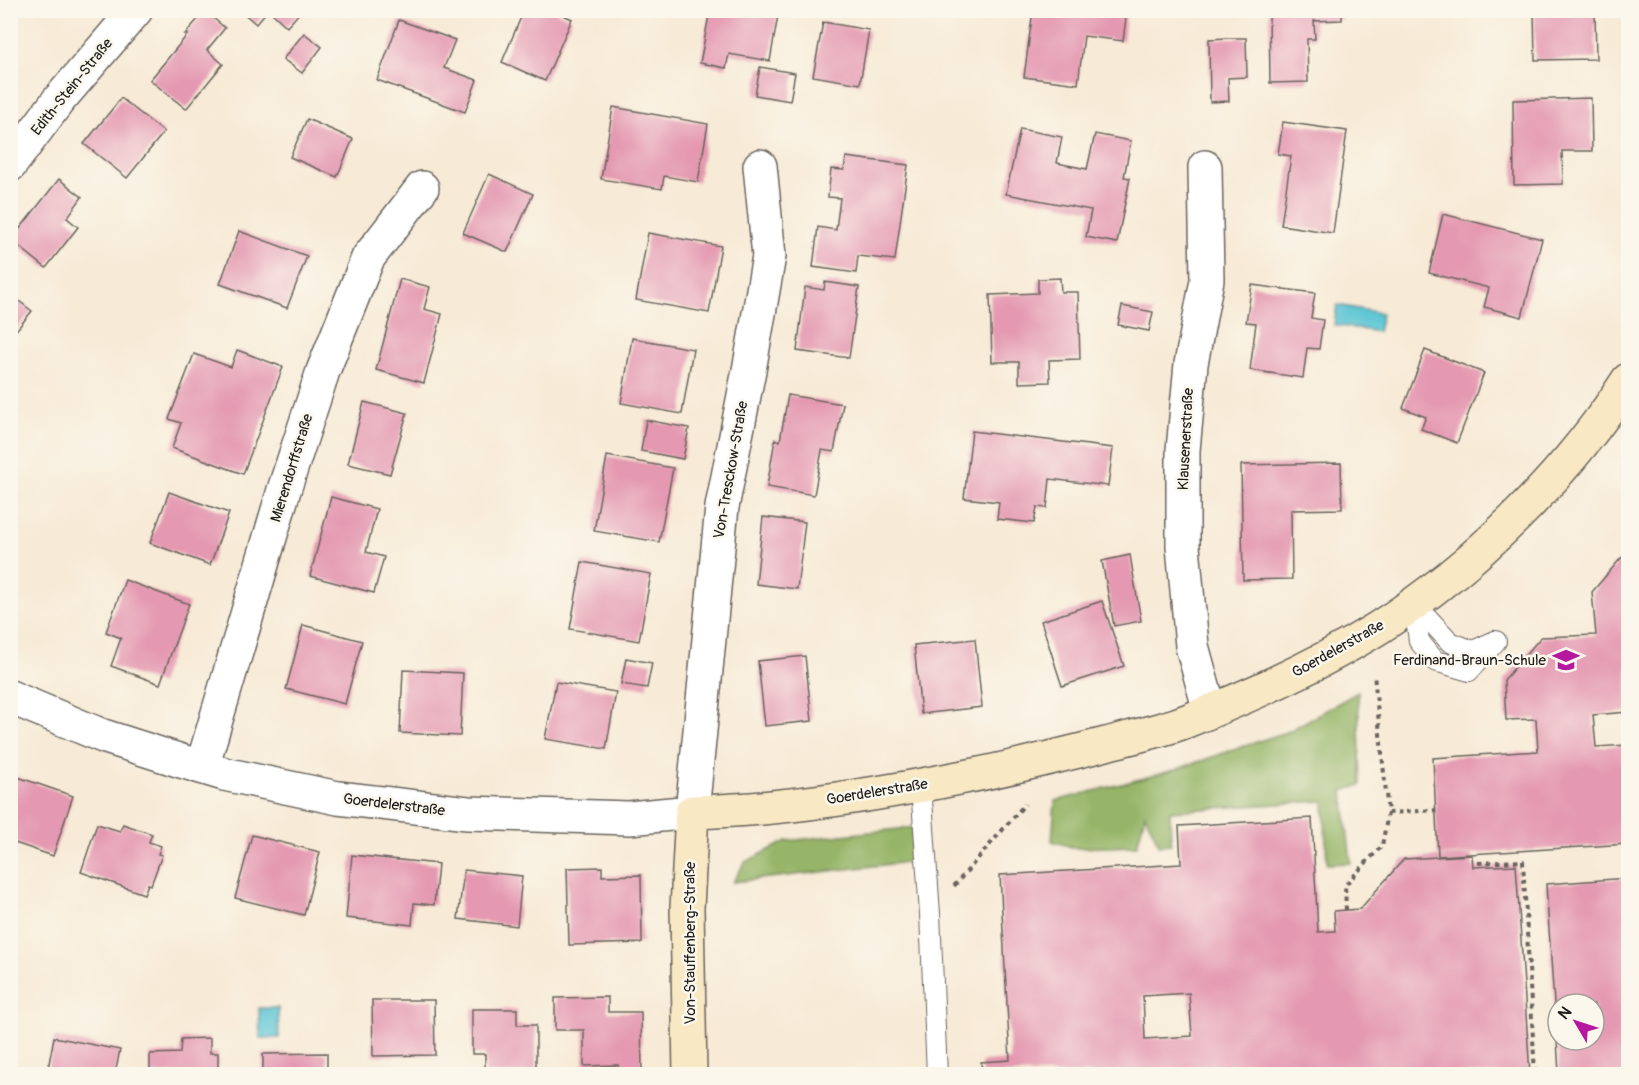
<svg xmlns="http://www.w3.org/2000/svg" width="1639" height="1085" font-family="Pangolin,sans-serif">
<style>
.forest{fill:#96b568;stroke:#596842;stroke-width:1.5}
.water{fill:#5ac4d4;stroke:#3b7078;stroke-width:1.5}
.building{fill:#e498b1;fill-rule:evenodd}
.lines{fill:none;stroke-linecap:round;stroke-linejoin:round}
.service-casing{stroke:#69645d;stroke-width:22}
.minor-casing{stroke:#69645d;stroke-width:36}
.secondary-casing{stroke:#69645d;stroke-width:36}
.path{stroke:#69645d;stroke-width:4;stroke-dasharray:4.5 4.5;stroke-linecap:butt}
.service{stroke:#fff;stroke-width:20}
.minor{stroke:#fff;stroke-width:33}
.secondary{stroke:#f8e8c3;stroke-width:33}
.labels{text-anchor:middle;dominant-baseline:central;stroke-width:5;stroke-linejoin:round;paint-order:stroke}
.street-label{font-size:15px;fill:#1c1c1c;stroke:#fbf7ec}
.poi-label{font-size:15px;fill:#1c1c1c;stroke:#fbf7ec;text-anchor:end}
</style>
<rect width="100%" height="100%" fill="#fbf7ec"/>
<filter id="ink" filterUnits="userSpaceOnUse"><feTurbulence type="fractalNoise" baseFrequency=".0167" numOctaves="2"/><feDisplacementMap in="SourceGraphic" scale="12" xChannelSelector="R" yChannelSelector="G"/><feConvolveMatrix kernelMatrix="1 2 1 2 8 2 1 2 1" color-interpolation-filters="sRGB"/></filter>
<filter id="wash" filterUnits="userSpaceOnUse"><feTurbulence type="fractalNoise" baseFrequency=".008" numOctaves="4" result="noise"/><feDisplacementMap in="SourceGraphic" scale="24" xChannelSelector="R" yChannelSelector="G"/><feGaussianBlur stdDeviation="1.35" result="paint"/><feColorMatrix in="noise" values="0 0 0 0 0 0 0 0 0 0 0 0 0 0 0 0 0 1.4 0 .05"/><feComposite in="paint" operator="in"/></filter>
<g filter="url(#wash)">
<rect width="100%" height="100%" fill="#f7ead6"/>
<g class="forest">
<path d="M1358 692 1361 785 1343 791 1351 863 1327 864 1324 801 1170 811 1171 844 1159 845 1145 814 1137 846 1075 848 1052 841 1055 801 1171 771 1289 731Z"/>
<path d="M916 827 917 861 733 882 745 862 787 841Z"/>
</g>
<g class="water">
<path d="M1337 305 1382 313 1378 332 1334 325Z"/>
<path d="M259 1008H278L279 1038H260Z"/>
</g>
<g id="blocks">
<g class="building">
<path d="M240 10H268L256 24Z"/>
<path d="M269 10H302L287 27Z"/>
<path d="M524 10H552L572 19 545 81 502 62Z"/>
<path d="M710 10H779L770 61 729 54 726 68 700 63Z"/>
<path d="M1033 10H1127L1123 41 1084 36 1078 84 1024 77Z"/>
<path d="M1269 10H1342V20L1314 21 1315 39H1307L1308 82 1270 83Z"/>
<path d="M1534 10H1595L1596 59 1535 60Z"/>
<path d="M205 11 225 28 207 50 223 64 186 109 150 80 188 34H185Z"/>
<path d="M399 20 455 40 444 68 477 80 465 112 377 80Z"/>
<path d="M823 22 869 30 860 84 813 76Z"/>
<path d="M304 33 322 47 302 73 283 59Z"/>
<path d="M1228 38H1246L1247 77 1228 78 1229 101 1210 102 1209 39Z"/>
<path d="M760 67 795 73 790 101 755 95Z"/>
<path d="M121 98 164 132 127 178 84 144Z"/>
<path d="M1591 98 1592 151H1562L1563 184 1514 185 1513 100Z"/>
<path d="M613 107 708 124 698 182 664 176 662 189 601 179Z"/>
<path d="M307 119 353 139 337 177 290 157Z"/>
<path d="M1283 122 1347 131 1333 233 1281 225 1291 156 1278 154Z"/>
<path d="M1020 129 1062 137 1057 163 1087 169 1095 134 1131 141 1124 177 1130 178 1117 243 1086 237 1091 210 1006 194Z"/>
<path d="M846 157 908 165 895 260 858 256 856 273 813 267 818 227 836 230 840 198 828 197 831 169 844 170Z"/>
<path d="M489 174 533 194 507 252 463 233Z"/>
<path d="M59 179 82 197 67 218 78 227 46 268 11 240Z"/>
<path d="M1443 214 1542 239 1522 317 1484 307 1489 288 1429 273Z"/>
<path d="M239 231 307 256 287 308 220 284Z"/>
<path d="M648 233 721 246 709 313 636 300Z"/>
<path d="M1060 278 1061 292H1078L1080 359 1049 360 1050 382 1019 383V362H992L990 295 1038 293V279Z"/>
<path d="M400 279 430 287 424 309 442 314 424 383 376 370Z"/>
<path d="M825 282 859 287 849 358 797 351 805 287 824 290Z"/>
<path d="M1252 285 1315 293 1311 318 1323 320 1319 349 1307 348 1303 378 1250 370 1256 323 1246 322Z"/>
<path d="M10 294 32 311 10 338Z"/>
<path d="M1122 306 1153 312 1149 331 1118 325Z"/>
<path d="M632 338 693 349 682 414 621 403Z"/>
<path d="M237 350 283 367 243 474 172 448 181 423 169 419 194 354 231 367Z"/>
<path d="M1425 350 1484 373 1457 443 1421 429 1426 417 1403 408Z"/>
<path d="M788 395 843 404 834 452 822 450 814 495 767 487 775 439 780 441Z"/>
<path d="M364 402 407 413 390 474 348 464Z"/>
<path d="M646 420 689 428 683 459 641 451Z"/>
<path d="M972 431 1113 448 1108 486 1050 479 1047 508 1037 507 1034 523 997 519 999 502 964 498Z"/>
<path d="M607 456 673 468 659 542 594 531Z"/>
<path d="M1341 463 1342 509 1291 510 1292 579 1243 580 1241 465Z"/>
<path d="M169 492 229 513 210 565 150 543Z"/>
<path d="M331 497 377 509 366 552 384 557 374 593 310 576Z"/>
<path d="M763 517 805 522 797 589 756 584Z"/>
<path d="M1130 555 1141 621 1114 626 1102 561Z"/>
<path d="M1628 557V712L1593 715 1596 747 1628 745V844L1438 856 1433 758 1538 751 1536 719 1506 720 1504 680 1541 637 1596 635 1592 592 1621 558Z"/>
<path d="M582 562 651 574 639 641 570 629Z"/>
<path d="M125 580 189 604 160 684 111 666 121 638 106 632Z"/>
<path d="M1102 601 1124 666 1062 686 1041 621Z"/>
<path d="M303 625 362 641 345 704 286 689Z"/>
<path d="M975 639 982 707 921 714 914 645Z"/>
<path d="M805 656 812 721 765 726 758 661Z"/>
<path d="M626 658 652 663 647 688 621 684Z"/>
<path d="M403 670 463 673 460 736 400 733Z"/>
<path d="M556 682 616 692 606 749 545 739Z"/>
<path d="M15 776 73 796 53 856 15 843 13 852 10 851V788Z"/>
<path d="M1312 818 1318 932 1335 931 1334 911 1360 909 1404 859 1472 855 1473 867 1516 865 1530 1074H982L981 1062 1010 1060 1000 875 1181 864 1179 826ZM1189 993 1192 1036 1145 1039 1143 996Z"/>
<path d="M97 824 120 831 123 824 152 834 149 842 161 846 158 854 162 855 151 885 148 884 144 894 81 872Z"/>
<path d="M252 835 320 852 304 915 235 898Z"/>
<path d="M352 855 438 864 434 905 414 903 412 925 346 918Z"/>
<path d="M602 867V876L641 875 642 943 569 945 567 868Z"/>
<path d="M464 870 522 876 517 926 458 919Z"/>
<path d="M1628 878V1074H1559L1557 1040H1594V1004H1558V1032L1556 1033 1546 884Z"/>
<path d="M608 997V1012H641L642 1074H618V1065L584 1066V1030H555V998Z"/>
<path d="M372 1000H434L435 1055 373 1056Z"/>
<path d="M472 1009H517V1025H536V1073L485 1074V1054H472Z"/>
<path d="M54 1037 120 1050 115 1074H47Z"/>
<path d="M210 1038V1053H218V1074H150V1054L180 1053 181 1039Z"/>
<path d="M327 1053V1074H263V1054Z"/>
</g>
</g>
</g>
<g filter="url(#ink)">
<use href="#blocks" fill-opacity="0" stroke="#69645d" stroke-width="1.5"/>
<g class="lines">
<g class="service-casing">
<g id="service">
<path d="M1414 603 1419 641 1435 661 1469 671 1496 641"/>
<path d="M1414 603 1450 642 1473 651 1495 641"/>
<path d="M921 786 930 914 937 1074"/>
</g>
</g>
<g class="minor-casing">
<g id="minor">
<path d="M10 165 58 101 136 10"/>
<path d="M1205 167 1207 280 1191 364 1183 450V546L1192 646 1210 711"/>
<path d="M10 697 103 736 178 760 224 774 338 798 468 813 629 818 692 812 722 507 750 365 769 256 760 166"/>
<path d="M202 767 284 490 323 371 368 258 422 188"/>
</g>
</g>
<g class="secondary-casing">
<path id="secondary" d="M690 1074 687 908 692 812C783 810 875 795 964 777 1012 768 1059 756 1106 744 1132 737 1159 731 1184 722 1250 696 1317 666 1378 628 1475 566 1566 476 1628 380"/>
</g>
<g class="path">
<path d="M1388 813 1436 810"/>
<path d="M1478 863 1523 861 1535 1074"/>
<path d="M954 886 1025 804"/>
<path d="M1346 910 1345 885 1382 846 1388 813 1374 674"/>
</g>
<use href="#service" class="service"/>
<use href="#minor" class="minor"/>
<use href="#secondary" class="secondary"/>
</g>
</g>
<defs>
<g id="school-bare" transform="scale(2.07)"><path d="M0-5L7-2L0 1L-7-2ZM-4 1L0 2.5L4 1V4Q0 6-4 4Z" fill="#b5179e" stroke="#fbf7ec" stroke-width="2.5" paint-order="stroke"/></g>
</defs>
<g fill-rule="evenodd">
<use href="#school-bare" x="1566" y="660"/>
</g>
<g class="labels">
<g class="street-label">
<text transform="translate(72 87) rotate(-51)">Edith-Stein-Straße</text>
<text transform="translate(1186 439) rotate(-87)">Klausenerstraße</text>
<text transform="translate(292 468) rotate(-73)">Mierendorffstraße</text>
<text transform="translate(731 470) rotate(-80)">Von-Tresckow-Straße</text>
<text transform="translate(1338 649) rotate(-29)">Goerdelerstraße</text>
<text transform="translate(877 792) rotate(-9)">Goerdelerstraße</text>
<text transform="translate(394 805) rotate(7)">Goerdelerstraße</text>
<text transform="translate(690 943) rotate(-90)">Von-Stauffenberg-Straße</text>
</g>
<g class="poi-label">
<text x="1546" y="660">Ferdinand-Braun-Schule</text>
</g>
</g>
<rect width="1639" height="1085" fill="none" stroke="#fbf7ec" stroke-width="36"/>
<g transform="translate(1576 1022) rotate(309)"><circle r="28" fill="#fbf7ec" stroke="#a29f99" stroke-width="1.5"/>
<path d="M0-4.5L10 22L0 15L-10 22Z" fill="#b5179e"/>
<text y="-9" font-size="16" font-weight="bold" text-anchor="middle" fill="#1c1c1c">N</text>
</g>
</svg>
